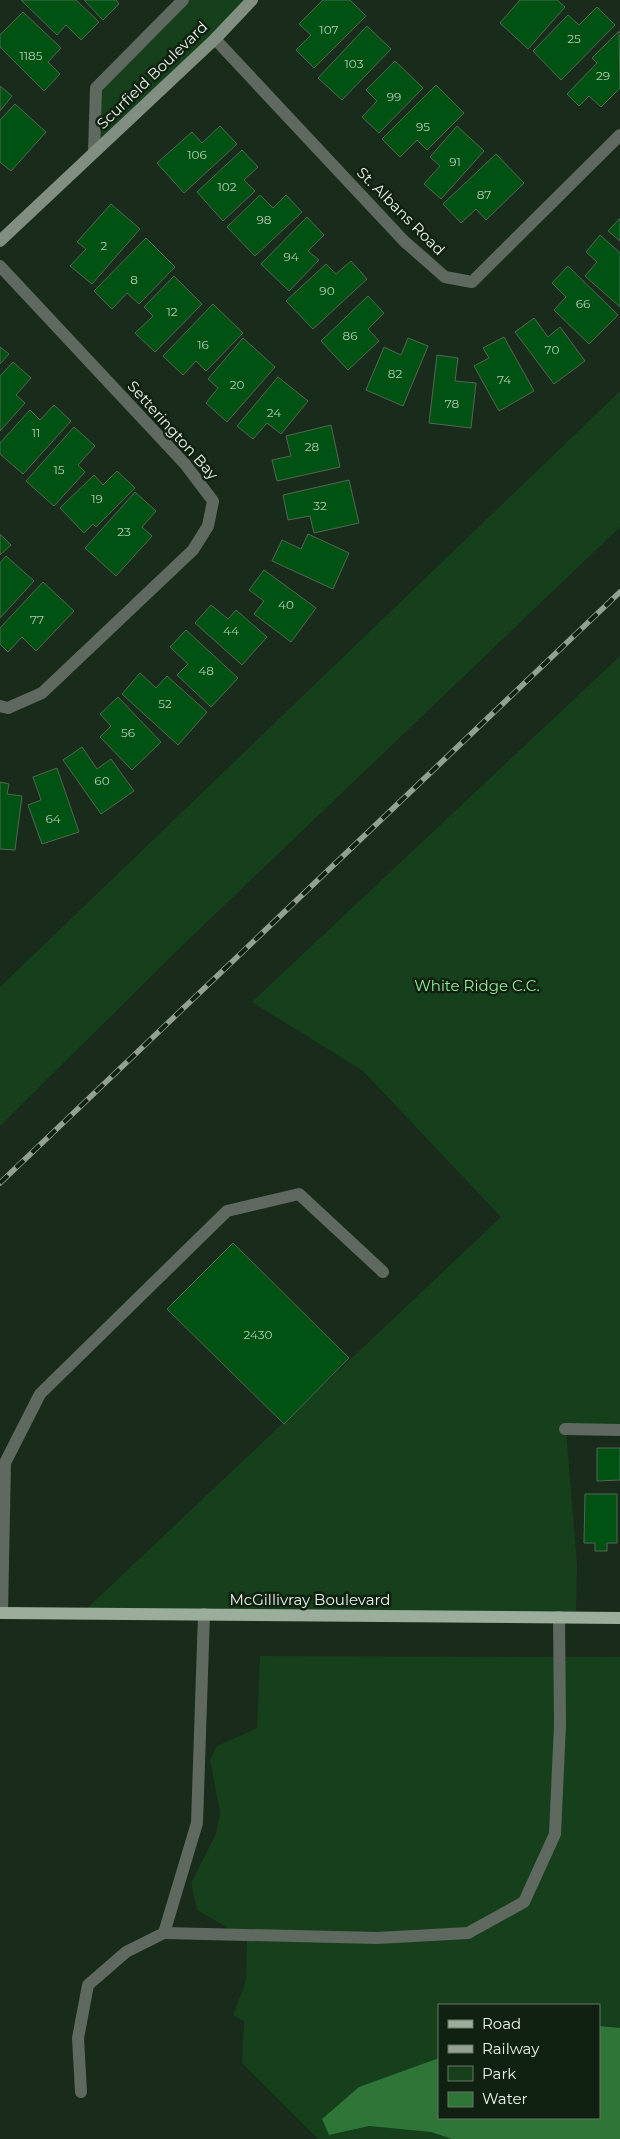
<svg xmlns="http://www.w3.org/2000/svg" width="620" height="2139" font-family="Montserrat,sans-serif">
<style>
.green{fill:#163f1b;fill-rule:evenodd}
.water{fill:#2f7537}
.building{fill:#005213;stroke:#546755}
.lines{fill:none;stroke-linecap:round;stroke-linejoin:round}
.lane{stroke:#606960;stroke-width:12}
.street{stroke:#606960;stroke-width:12}
.secondary{stroke:#818f82;stroke-width:12}
.primary{stroke:#9bad9b;stroke-width:12}
.rail-casing{stroke:#93a193;stroke-width:5.5}
.rail{stroke:#102111;stroke-width:4;stroke-dasharray:11;stroke-linecap:butt}
.labels{text-anchor:middle;dominant-baseline:central;stroke-width:5;stroke-linejoin:round;paint-order:stroke}
.number-label{font-size:12px;fill:#b0ccb4}
.street-label{font-size:15px;fill:#eaf5ea;stroke:#102111}
.park-label{font-size:15px;fill:#92ef98;stroke:#102111}
</style>
<rect width="100%" height="100%" fill="#192b1a"/>
<g class="green">
<path d="M183 0H252L94 152 96 88Z"/>
<path d="M620 391V527L186 942 0 1126V987Z"/>
<path d="M620 656V1430L566 1429 577 1565 576 1617 82 1613 501 1217 363 1071 252 1002Z"/>
<path d="M260 1656 620 1657V2139H318L242 2063 244 2021 233 2015 246 1980 247 1939 197 1910 191 1883 216 1834 220 1813 210 1760 217 1746 257 1728ZM439 2005H599V2118H439Z"/>
</g>
<path class="water" d="M599 2026 620 2028V2139H452L431 2132 369 2126 329 2135 322 2119 359 2087 439 2058V2118H599Z"/>
<g class="building">
<path d="M21 0H76L99 22 81 40 66 25 57 35Z"/>
<path d="M84 0H116L119 4 103 20Z"/>
<path d="M323 0H350L366 16 314 68 296 50 311 35 299 24Z"/>
<path d="M520 0H557L565 7 528 49 500 23Z"/>
<path d="M597 7 615 25 561 80 533 51 568 15 579 25Z"/>
<path d="M23 12 61 48 48 62 60 74 44 91 0 47V35Z"/>
<path d="M367 26 391 49 342 100 318 78Z"/>
<path d="M619 31 620 88 601 107 589 96 579 106 567 94 597 63 592 58Z"/>
<path d="M395 61 423 88 379 133 362 117 377 101 366 90Z"/>
<path d="M436 85 464 113 427 150 417 140 400 157 382 139Z"/>
<path d="M0 86 12 96 0 111Z"/>
<path d="M15 104 46 132 11 171 0 162V120Z"/>
<path d="M220 126 237 144 184 193 157 163 192 132 202 143Z"/>
<path d="M457 126 484 151 441 199 424 184 440 166 430 157Z"/>
<path d="M242 150 258 167 244 180 255 191 223 221 197 192Z"/>
<path d="M496 154 524 183 486 220 476 209 461 223 443 204Z"/>
<path d="M260 195 273 208 286 195 302 212 255 256 227 227Z"/>
<path d="M111 204 140 229 92 284 70 266 86 249 77 242Z"/>
<path d="M307 217 324 235 308 251 319 260 289 291 261 264Z"/>
<path d="M620 218V241L608 231Z"/>
<path d="M600 235 620 253V307L585 276 597 262 586 252Z"/>
<path d="M146 238 175 267 139 304 127 293 112 309 94 291Z"/>
<path d="M351 261 367 279 313 329 286 301 326 264 336 274Z"/>
<path d="M568 266 618 315 589 344 554 310 566 297 552 283Z"/>
<path d="M174 276 202 304 155 352 135 333 153 316 144 307Z"/>
<path d="M368 296 384 313 368 329 379 341 348 370 321 341Z"/>
<path d="M213 304 243 333 206 371 196 361 183 375 163 356Z"/>
<path d="M534 318 548 337 560 327 585 361 554 384 515 332Z"/>
<path d="M504 337 534 391 499 411 474 366 489 358 483 348Z"/>
<path d="M243 338 275 367 227 422 206 403 218 388 208 379Z"/>
<path d="M408 338 428 346 403 406 366 390 384 347 401 355Z"/>
<path d="M0 347 9 354 0 364Z"/>
<path d="M437 355 458 358 455 381 476 383 471 428 429 423Z"/>
<path d="M13 362 31 378 16 395 25 403 0 431V376Z"/>
<path d="M278 377 308 401 281 434 267 423 253 439 237 426Z"/>
<path d="M54 405 71 421 23 474 0 454V443L30 410 40 420Z"/>
<path d="M331 425 340 467 277 481 272 460 291 456 286 436Z"/>
<path d="M74 427 95 446 78 465 85 472 54 506 26 481Z"/>
<path d="M117 471 135 488 96 527 93 524 84 533 60 508 94 475 103 485Z"/>
<path d="M349 480 359 523 314 533 310 516 288 520 283 495Z"/>
<path d="M135 492 156 511 142 527 152 536 116 576 85 548Z"/>
<path d="M0 534 11 545 0 555Z"/>
<path d="M308 534 349 553 333 589 272 561 282 540 301 549Z"/>
<path d="M6 556 34 581 0 618V563Z"/>
<path d="M264 570 316 608 291 642 254 614 264 601 249 590Z"/>
<path d="M43 582 74 611 36 651 22 637 8 652 0 644V628Z"/>
<path d="M211 605 228 619 236 610 267 637 242 665 195 623Z"/>
<path d="M186 630 238 678 211 707 177 675 188 664 170 647Z"/>
<path d="M140 673 156 688 167 676 207 712 178 745 122 694Z"/>
<path d="M118 697 161 742 132 770 100 737 111 726 100 714Z"/>
<path d="M82 747 97 769 111 759 134 791 101 814 63 760Z"/>
<path d="M57 768 79 832 42 844 28 805 41 800 33 777Z"/>
<path d="M0 782 9 784 7 794 22 796 15 850 0 849Z"/>
<path d="M233 1243 349 1358 284 1424 167 1309Z"/>
<path d="M597 1448H620V1480L597 1481Z"/>
<path d="M585 1494H617V1543H607V1551H595V1543H584Z"/>
</g>
<g class="lines">
<g class="lane">
<path d="M565 1429 620 1430"/>
<path d="M2 1613 5 1463 40 1394 227 1211 299 1194 383 1272"/>
<path d="M164 1933 377 1938 468 1933 524 1902 555 1834 560 1725 559 1617"/>
<path d="M81 2092 78 2038 88 1985 126 1952 164 1933 197 1823 204 1614"/>
</g>
<g class="street">
<path d="M215 39 404 241 445 277 472 282 620 135"/>
<path d="M94 152 96 88 183 0"/>
<path d="M0 266 185 464 213 501 208 526 193 550 42 693 8 708 0 706"/>
</g>
<path class="secondary" d="M0 241 215 39 252 0"/>
<path class="primary" d="M0 1613 620 1618"/>
<g class="rail-casing">
<path id="rail" d="M0 1183 620 592"/>
</g>
<use href="#rail" class="rail"/>
</g>
<g class="labels">
<g class="number-label">
<text x="329" y="29">107</text>
<text x="574" y="38">25</text>
<text x="31" y="55">1185</text>
<text x="354" y="63">103</text>
<text x="603" y="75">29</text>
<text x="394" y="96">99</text>
<text x="423" y="126">95</text>
<text x="197" y="154">106</text>
<text x="455" y="161">91</text>
<text x="227" y="186">102</text>
<text x="484" y="194">87</text>
<text x="264" y="219">98</text>
<text x="104" y="245">2</text>
<text x="291" y="256">94</text>
<text x="134" y="279">8</text>
<text x="327" y="290">90</text>
<text x="583" y="303">66</text>
<text x="172" y="311">12</text>
<text x="350" y="335">86</text>
<text x="203" y="344">16</text>
<text x="552" y="349">70</text>
<text x="395" y="373">82</text>
<text x="504" y="379">74</text>
<text x="237" y="384">20</text>
<text x="452" y="403">78</text>
<text x="274" y="412">24</text>
<text x="36" y="432">11</text>
<text x="312" y="446">28</text>
<text x="59" y="469">15</text>
<text x="97" y="498">19</text>
<text x="320" y="505">32</text>
<text x="124" y="531">23</text>
<text x="286" y="604">40</text>
<text x="37" y="619">77</text>
<text x="231" y="630">44</text>
<text x="206" y="670">48</text>
<text x="165" y="703">52</text>
<text x="128" y="732">56</text>
<text x="102" y="780">60</text>
<text x="53" y="818">64</text>
<text x="258" y="1334">2430</text>
</g>
<g class="street-label">
<text transform="translate(152 75) rotate(-44)">Scurfield Boulevard</text>
<text transform="translate(401 211) rotate(45)">St. Albans Road</text>
<text transform="translate(173 430) rotate(48)">Setterington Bay</text>
<text x="310" y="1599">McGillivray Boulevard</text>
</g>
<g class="park-label">
<text x="477" y="985">White Ridge C.C.</text>
</g>
</g>
<rect x="438" y="2004" width="162" height="115" fill="#102111" stroke="#677668"/>
<rect x="448" y="2020" width="25" height="8" fill="#9bad9b" stroke="#677668"/>
<text x="482" y="2029" font-size="15" fill="#eaf5ea">Road</text>
<rect x="448" y="2045" width="25" height="8" fill="#93a193" stroke="#677668"/>
<text x="482" y="2054" font-size="15" fill="#eaf5ea">Railway</text>
<rect x="448" y="2066" width="25" height="15" fill="#163f1b" stroke="#677668"/>
<text x="482" y="2079" font-size="15" fill="#eaf5ea">Park</text>
<rect x="448" y="2092" width="25" height="15" fill="#2f7537" stroke="#677668"/>
<text x="482" y="2104" font-size="15" fill="#eaf5ea">Water</text>
</svg>
